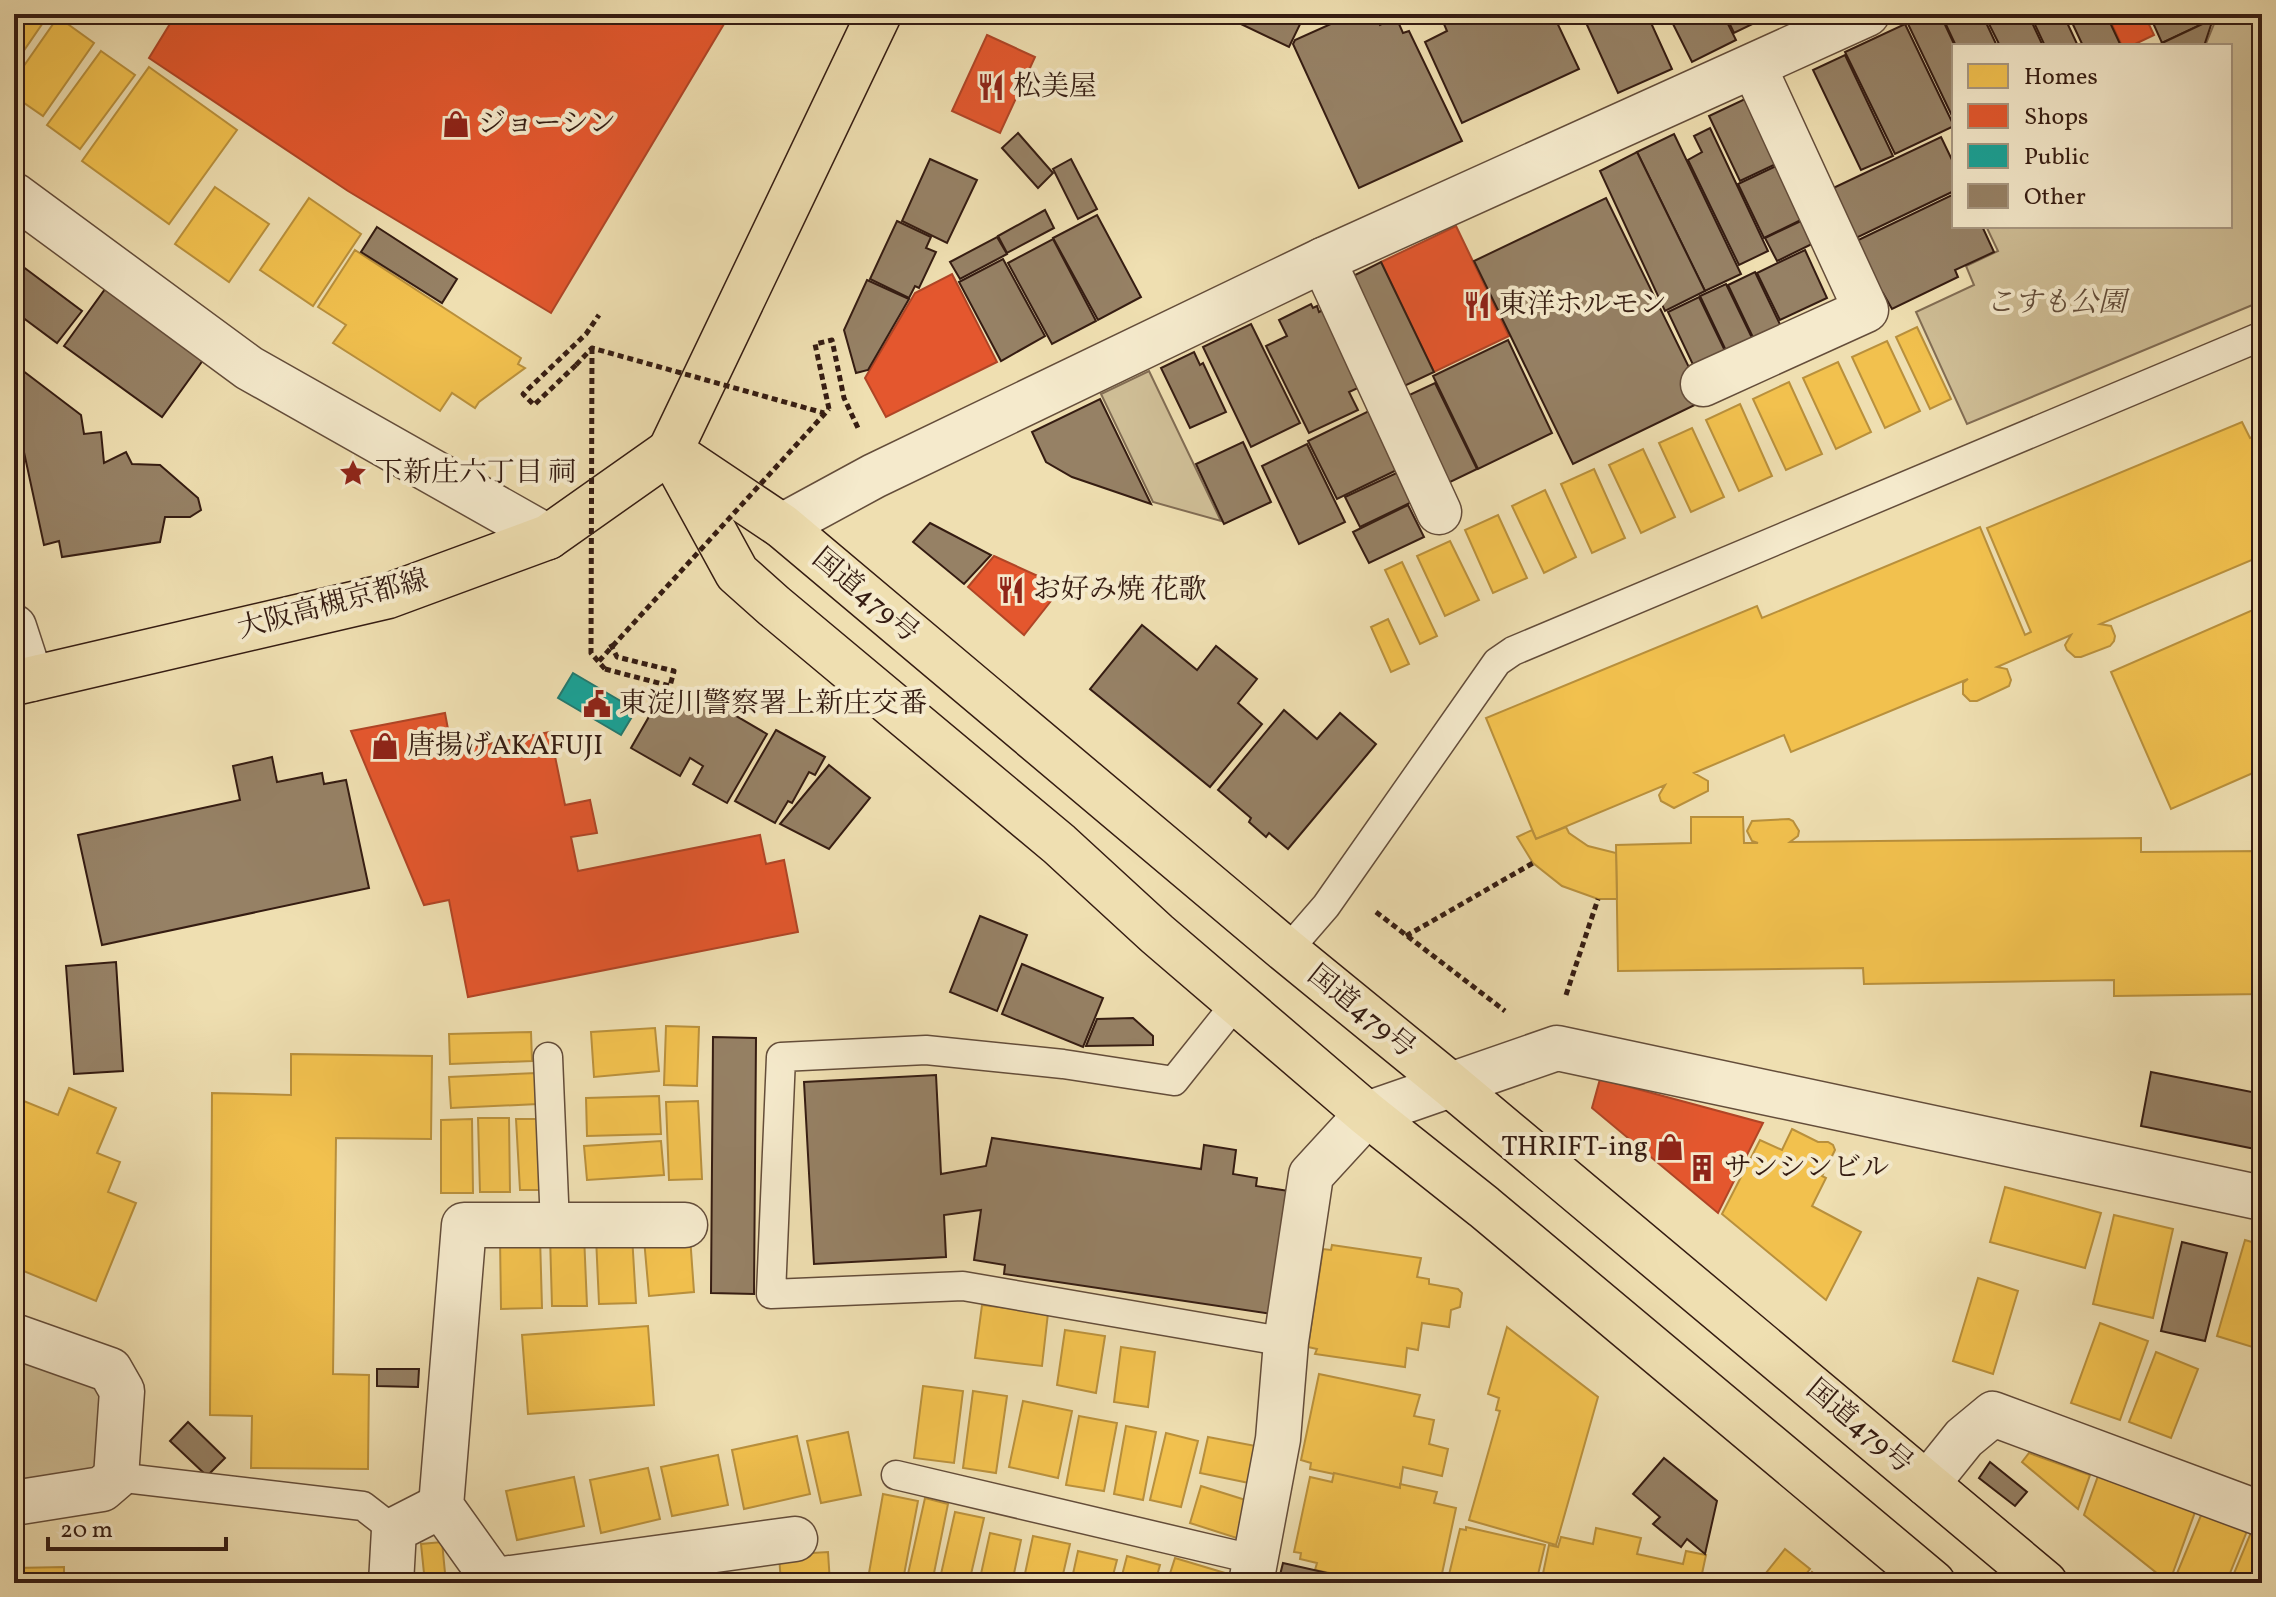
<svg xmlns="http://www.w3.org/2000/svg" width="2276" height="1597" font-family="Vollkorn,'Noto Serif JP',serif">
<style>
.green{fill:#cfbe96;stroke:#826d54;stroke-width:2}
.homes{fill:#f2c14e;stroke:#b9903c;stroke-width:2}
.shops{fill:#e4572e;stroke:#b04526;stroke-width:2}
.public{fill:#17a398;stroke:#207a70;stroke-width:2}
.building{fill:#968165;stroke:#351c12;stroke-width:2}
.lines{fill:none;stroke-linecap:round;stroke-linejoin:round}
.lane-casing{stroke:#644d3a;stroke-width:31}
.street-casing{stroke:#644d3a;stroke-width:47}
.primary-casing{stroke:#351c12;stroke-width:47}
.highway-casing{stroke:#351c12;stroke-width:47}
.path{stroke:#351c12;stroke-width:5;stroke-dasharray:6 4;stroke-linecap:butt}
.lane{stroke:#f5eacc;stroke-width:28}
.street{stroke:#f5eacc;stroke-width:44}
.primary{stroke:#efdfb1;stroke-width:44}
.highway{stroke:#efdfb1;stroke-width:44}
.path-bridge{stroke:#351c12;stroke-width:5;stroke-dasharray:6 4;stroke-linecap:butt}
.labels{text-anchor:middle;dominant-baseline:central;stroke-width:8;stroke-linejoin:round;paint-order:stroke}
.poi-label{font-size:28px;fill:#351c12;stroke:#f5eacc;text-anchor:start}
.park-label{font-size:28px;font-style:italic;fill:#634d3a;stroke:#f5eacc}
.street-label{font-size:28px;fill:#351c12;stroke:#f5eacc}
</style>
<rect width="100%" height="100%" fill="#efdfb1"/>
<filter id="stains"><feTurbulence type="fractalNoise" baseFrequency=".0025" numOctaves="4"/><feColorMatrix values="0 0 0 0 .2 0 0 0 0 .09 0 0 0 0 .02 0 0 0 .5 -.17"/></filter>
<radialGradient id="worn" r=".72"><stop offset=".6" stop-color="#630" stop-opacity="0"/><stop offset="1" stop-color="#630" stop-opacity=".3"/></radialGradient>
<g class="green">
<path d="M2218 14H2262V301L1967 424 1916 312 1974 285 1966 266 1998 251 1986 226H2230V46H2205Z"/>
<path d="M1149 371 1221 521 1153 502 1101 394Z"/>
<path d="M14 1352 102 1382 104 1468 14 1492Z"/>
</g>
<g class="homes">
<path d="M14 14H49L14 65Z"/>
<path d="M58 17 94 43 43 116 14 96V80Z"/>
<path d="M101 51 135 75 80 149 47 125Z"/>
<path d="M149 67 237 130 169 224 82 161Z"/>
<path d="M215 187 269 224 229 282 175 244Z"/>
<path d="M309 198 361 234 313 306 260 270Z"/>
<path d="M355 250 521 358 518 364 525 368 479 402 475 408 452 393 440 411 333 343 346 325 318 307Z"/>
<path d="M1917 327 1951 399 1930 409 1896 337Z"/>
<path d="M1887 341 1920 411 1885 428 1852 357Z"/>
<path d="M1838 362 1871 432 1836 449 1803 378Z"/>
<path d="M1789 382 1822 454 1786 470 1753 399Z"/>
<path d="M1740 404 1772 476 1739 491 1706 420Z"/>
<path d="M2242 422 2250 438 2262 433V558L2261 556 2100 624 2111 626 2115 636 2114 641 2110 646 2081 657H2075L2067 650 2065 645 2071 635 1997 667 2007 669 2011 680 2009 686 1977 701H1970L1963 694V683L1968 679 1791 752 1784 735 1694 773 1708 781V791L1674 808 1661 801 1659 795 1665 785 1536 839 1486 718 1757 606 1762 618 1980 527 2025 635 2031 632 1987 528Z"/>
<path d="M1692 428 1724 497 1691 512 1659 443Z"/>
<path d="M1643 449 1675 517 1641 533 1609 465Z"/>
<path d="M1594 469 1625 538 1592 553 1561 484Z"/>
<path d="M1545 490 1576 557 1544 573 1512 506Z"/>
<path d="M1498 515 1527 578 1493 593 1465 530Z"/>
<path d="M1450 541 1479 600 1445 616 1417 556Z"/>
<path d="M1402 562 1437 636 1420 644 1385 570Z"/>
<path d="M2262 606V769L2171 809 2111 672Z"/>
<path d="M1388 619 1409 664 1391 672 1371 627Z"/>
<path d="M1691 817H1743L1744 843H1758L1752 841 1747 831 1752 821 1789 819 1793 821 1799 831 1798 836 1790 842 2141 838V852L2262 851V994L2114 996V980L1864 984 1863 968 1618 971 1616 845 1691 843Z"/>
<path d="M1566 827 1569 833 1588 846 1616 853 1617 899H1598L1562 886 1533 863 1517 837 1532 830 1536 839Z"/>
<path d="M666 1026 699 1027 697 1086 664 1085Z"/>
<path d="M655 1028 659 1071 594 1077 591 1032Z"/>
<path d="M531 1032 532 1061 450 1064 449 1034Z"/>
<path d="M291 1054 432 1056 431 1139 336 1138 333 1374 369 1375 368 1469 251 1468 252 1416 210 1415 212 1093 291 1095Z"/>
<path d="M536 1073 538 1104 451 1108 449 1077Z"/>
<path d="M69 1088 116 1108 97 1153 120 1162 108 1192 136 1203 96 1301 14 1267V1097L58 1115Z"/>
<path d="M659 1096 661 1134 587 1136 586 1098Z"/>
<path d="M698 1101 702 1179 669 1180 666 1102Z"/>
<path d="M478 1118H509L510 1192H480Z"/>
<path d="M472 1119 473 1193H441V1120Z"/>
<path d="M516 1119H540L543 1190H520Z"/>
<path d="M1792 1129 1818 1142H1828L1833 1145 1835 1150 1822 1176 1826 1178 1812 1206 1861 1232 1826 1300 1722 1214 1760 1140 1782 1150Z"/>
<path d="M661 1141 664 1175 587 1180 584 1146Z"/>
<path d="M2005 1187 2101 1213 2085 1268 1990 1242Z"/>
<path d="M2114 1215 2173 1229 2153 1318 2093 1304Z"/>
<path d="M584 1235 587 1306H552L550 1236Z"/>
<path d="M632 1235 636 1303 599 1304 596 1237Z"/>
<path d="M690 1236 694 1292 649 1296 644 1239Z"/>
<path d="M540 1237 542 1308 501 1309 500 1238Z"/>
<path d="M2245 1240 2262 1245V1350L2217 1336Z"/>
<path d="M1332 1245 1421 1258 1417 1277 1429 1279V1284L1458 1289 1462 1293 1460 1307 1451 1310 1449 1327 1422 1323 1418 1350 1407 1348 1405 1367 1315 1354 1317 1349 1308 1347 1323 1249 1331 1250Z"/>
<path d="M1978 1278 2018 1291 1993 1374 1953 1361Z"/>
<path d="M982 1305 1048 1313 1042 1366 975 1358Z"/>
<path d="M2100 1323 2148 1341 2120 1420 2071 1403Z"/>
<path d="M648 1326 654 1405 528 1414 522 1335Z"/>
<path d="M1507 1327 1598 1397 1556 1545 1469 1520 1500 1411 1496 1410 1499 1398 1488 1394Z"/>
<path d="M1065 1330 1105 1336 1096 1393 1057 1385Z"/>
<path d="M1121 1347 1155 1352 1148 1407 1114 1402Z"/>
<path d="M2156 1352 2198 1369 2171 1438 2129 1422Z"/>
<path d="M1319 1374 1420 1395 1414 1416 1434 1420 1429 1444 1448 1449 1442 1476 1403 1467 1400 1488 1310 1469 1311 1463 1301 1460Z"/>
<path d="M923 1386 963 1391 954 1463 914 1458Z"/>
<path d="M973 1391 1007 1396 996 1473 963 1468Z"/>
<path d="M1023 1401 1072 1411 1058 1478 1009 1467Z"/>
<path d="M1079 1416 1117 1423 1104 1491 1066 1485Z"/>
<path d="M1126 1426 1156 1432 1143 1500 1114 1494Z"/>
<path d="M848 1432 861 1495 821 1503 807 1441Z"/>
<path d="M1166 1433 1198 1441 1181 1507 1150 1500Z"/>
<path d="M797 1436 810 1494 744 1509 732 1450Z"/>
<path d="M1208 1437 1261 1447 1254 1484 1200 1473Z"/>
<path d="M2029 1453 2090 1475 2078 1509 2022 1462Z"/>
<path d="M718 1455 728 1505 672 1516 661 1467Z"/>
<path d="M648 1468 660 1519 601 1533 590 1480Z"/>
<path d="M1334 1473 1400 1488V1484L1437 1492 1434 1503 1456 1508 1440 1583H1380L1315 1570 1317 1563 1300 1559 1301 1553 1294 1552 1310 1477 1332 1482Z"/>
<path d="M2098 1476 2195 1512 2171 1578 2158 1574 2084 1515Z"/>
<path d="M574 1477 584 1526 517 1540 506 1491Z"/>
<path d="M1201 1486 1255 1503 1243 1540 1190 1523Z"/>
<path d="M883 1494 918 1501 903 1580 869 1573Z"/>
<path d="M925 1498 948 1504 932 1583H906Z"/>
<path d="M2204 1508 2249 1526 2226 1583H2173Z"/>
<path d="M955 1512 984 1518 969 1583H939Z"/>
<path d="M1466 1527 1545 1545 1536 1583H1447L1460 1529 1466 1530Z"/>
<path d="M1596 1528 1641 1538 1637 1554 1683 1564 1686 1551 1706 1555 1700 1583H1541L1549 1545 1558 1547 1561 1537 1593 1544Z"/>
<path d="M2252 1530 2262 1535V1583H2230Z"/>
<path d="M990 1533 1021 1540 1012 1583H979Z"/>
<path d="M1033 1536 1070 1544 1061 1583H1023Z"/>
<path d="M442 1542 446 1583H425L421 1544Z"/>
<path d="M1785 1549 1810 1569 1799 1583H1758Z"/>
<path d="M1078 1551 1117 1560 1111 1583H1071Z"/>
<path d="M828 1552 830 1583H781L779 1555Z"/>
<path d="M1127 1556 1160 1565 1155 1583H1120Z"/>
<path d="M1175 1558 1235 1576 1233 1583H1167Z"/>
<path d="M64 1567V1583H14V1568Z"/>
<path d="M1812 1572 1827 1583H1804Z"/>
<path d="M676 1575 677 1583H641V1581Z"/>
</g>
<g class="shops">
<path d="M176 14H730L551 313 348 191 149 58Z"/>
<path d="M2107 14H2144L2154 35 2131 46H2122Z"/>
<path d="M987 35 1035 57 1000 133 952 111Z"/>
<path d="M1456 226 1509 336 1434 372 1381 262Z"/>
<path d="M952 274 997 362 886 417 865 378 915 293Z"/>
<path d="M994 556 1062 587 1024 635 968 587Z"/>
<path d="M445 713 452 751 550 732 565 805 590 800 597 833 571 837 578 871 760 835 766 864 784 860 798 932 468 997 449 900 424 905 351 731Z"/>
<path d="M1600 1079 1763 1123 1718 1213 1592 1108Z"/>
</g>
<path class="public" d="M573 673 636 710 621 735 558 698Z"/>
<g class="building">
<path d="M1220 14H1305L1289 47Z"/>
<path d="M1353 14H1375L1380 25 1396 17 1403 33 1409 31 1462 141 1359 188 1293 44 1295 40Z"/>
<path d="M1448 14H1553L1579 69 1462 123 1425 42 1447 31 1441 17Z"/>
<path d="M1582 14H1647L1672 69 1618 93Z"/>
<path d="M1668 14H1723L1736 40 1692 62Z"/>
<path d="M1725 14H1773L1734 33Z"/>
<path d="M1780 14H1803L1784 23Z"/>
<path d="M1929 14H1940L1955 46 1954 120 1908 24Z"/>
<path d="M1941 14H1982L1997 46H1956Z"/>
<path d="M1984 14H2028L2043 46H2000Z"/>
<path d="M2030 14H2063L2078 46H2045Z"/>
<path d="M2068 14H2106L2121 46H2083Z"/>
<path d="M2149 14H2210L2213 19 2162 43Z"/>
<path d="M2213 19 2204 46H2164L2162 43Z"/>
<path d="M1905 24 1954 126 1895 154 1845 52Z"/>
<path d="M1845 55 1893 156 1861 170 1813 70Z"/>
<path d="M1745 99 1776 164 1740 181 1709 116Z"/>
<path d="M1710 128 1768 251 1739 265 1688 160 1702 152 1694 136Z"/>
<path d="M1018 133 1053 173 1038 188 1002 148Z"/>
<path d="M1674 134 1741 274 1705 291 1637 152Z"/>
<path d="M1941 137 1954 164V191L1854 239 1829 190Z"/>
<path d="M1637 152 1705 291 1665 311 1600 171Z"/>
<path d="M930 159 977 180 947 243 902 221Z"/>
<path d="M1071 159 1097 209 1078 219 1053 169Z"/>
<path d="M1776 166 1801 220 1764 238 1738 184Z"/>
<path d="M1954 194V226H1982L1994 252 1955 270 1958 277 1892 309 1883 293 1875 297 1850 244Z"/>
<path d="M1606 198 1705 400 1573 464 1474 261Z"/>
<path d="M1045 210 1054 228 1007 253 998 236Z"/>
<path d="M1097 215 1141 297 1098 320 1053 238Z"/>
<path d="M1803 220 1814 243 1777 261 1765 238Z"/>
<path d="M897 221 931 237 926 248 936 252 919 288 915 286 909 298 870 279Z"/>
<path d="M377 227 457 279 442 303 361 252Z"/>
<path d="M997 237 1007 254 960 279 950 262Z"/>
<path d="M1053 239 1096 321 1052 344 1008 263Z"/>
<path d="M1805 250 1827 298 1780 320 1757 273Z"/>
<path d="M1003 259 1045 336 1001 361 959 282Z"/>
<path d="M14 260 82 311 57 343 14 311Z"/>
<path d="M1381 262 1434 372 1400 388 1347 279Z"/>
<path d="M1755 272 1786 337 1759 350 1728 285Z"/>
<path d="M867 280 909 299 868 370 856 373 844 330Z"/>
<path d="M1726 284 1755 344 1729 357 1700 296Z"/>
<path d="M108 285 206 356 162 417 64 346Z"/>
<path d="M1699 297 1728 357 1696 371 1668 312Z"/>
<path d="M1311 304 1313 308 1317 306 1319 312 1323 310 1360 387 1349 392 1358 410 1309 433 1266 346 1287 336 1279 320Z"/>
<path d="M1251 324 1300 423 1251 447 1203 347Z"/>
<path d="M1508 340 1552 433 1478 469 1433 376Z"/>
<path d="M1194 352 1200 365 1203 363 1226 412 1190 428 1161 368Z"/>
<path d="M14 364 81 415 84 434 101 432 104 463 126 452 132 464 160 465 198 498 201 510 190 517H165L160 542 62 557 59 541 44 545 22 443 14 442Z"/>
<path d="M1435 383 1477 469 1446 484 1405 397Z"/>
<path d="M1100 399 1151 504 1072 477 1046 462 1032 432Z"/>
<path d="M1375 408 1403 467 1337 499 1308 441Z"/>
<path d="M1243 442 1271 502 1224 524 1196 464Z"/>
<path d="M1307 444 1345 522 1299 544 1262 466Z"/>
<path d="M1405 469 1418 499 1360 527 1345 497Z"/>
<path d="M1408 505 1424 537 1369 563 1353 532Z"/>
<path d="M930 523 991 555 964 584 913 542Z"/>
<path d="M1142 625 1197 670 1216 646 1257 679 1238 703 1262 724 1210 787 1090 689Z"/>
<path d="M662 694 719 706 767 734 727 803 693 784 703 766 690 758 680 776 631 748Z"/>
<path d="M1284 710 1317 739 1340 713 1376 744 1288 849 1269 833 1266 837 1249 822 1251 818 1218 790Z"/>
<path d="M776 730 825 757 815 775 809 772 792 803 788 801 775 823 735 801Z"/>
<path d="M272 757 277 782 322 773 324 784 346 780 369 888 102 945 78 835 240 800 233 766Z"/>
<path d="M829 765 870 798 829 849 780 824Z"/>
<path d="M980 916 1027 935 997 1011 950 992Z"/>
<path d="M116 962 123 1071 74 1074 66 966Z"/>
<path d="M1022 964 1103 998 1083 1047 1002 1014Z"/>
<path d="M1133 1018 1153 1036V1045L1086 1046 1097 1019Z"/>
<path d="M713 1037 756 1038 754 1294 711 1293Z"/>
<path d="M2151 1072 2262 1094 2260 1150 2141 1126Z"/>
<path d="M936 1075 941 1174 986 1166 992 1138 1201 1169 1204 1145 1236 1150 1233 1174 1257 1178 1256 1186 1289 1191 1272 1314 1004 1274 1005 1265 974 1260 981 1210 944 1215 946 1257 814 1264 804 1082Z"/>
<path d="M2182 1242 2227 1253 2205 1341 2161 1331Z"/>
<path d="M377 1369H419L418 1387 377 1386Z"/>
<path d="M188 1422 225 1458 207 1476 170 1441Z"/>
<path d="M1664 1458 1717 1501 1705 1554 1687 1539 1681 1547 1653 1524 1660 1517 1633 1494Z"/>
<path d="M1990 1462 2027 1492 2015 1506 1979 1478Z"/>
<path d="M1283 1563 1336 1575 1334 1583H1278Z"/>
</g>
<g class="lines">
<g class="lane-casing">
<g id="lane">
<path d="M1287 951 1326 906 1497 662 1513 651 2262 336"/>
<path d="M1237 1002 1174 1081 1063 1064 926 1050 781 1057 771 1294 963 1286 1286 1342"/>
<path d="M548 1057 555 1225"/>
<path d="M896 1475 1257 1560"/>
<path d="M116 1477 363 1506 394 1530"/>
</g>
</g>
<g class="street-casing">
<g id="street">
<path d="M14 195 249 368 548 537"/>
<path d="M1323 260 1439 512"/>
<path d="M1703 384 1866 310 1754 67"/>
<path d="M782 526 874 476 1323 260 1867 14"/>
<path d="M14 627 31 679"/>
<path d="M14 1336 110 1370 122 1391 116 1477 102 1489 14 1503"/>
<path d="M1927 1484 1964 1438 1993 1414 2262 1514"/>
<path d="M496 1580 795 1539"/>
<path d="M391 1583 394 1530 441 1506"/>
<path d="M496 1583 441 1506 464 1225H685"/>
<path d="M1251 1583 1278 1439 1286 1342 1311 1175 1367 1114 1557 1048 2262 1198"/>
</g>
</g>
<g class="primary-casing">
<path id="primary" d="M14 683 388 596 548 537 670 451"/>
</g>
<g class="highway-casing">
<g id="highway">
<path d="M670 451 782 526 1287 951 1451 1085 2045 1583"/>
<path d="M670 451 879 14"/>
<path d="M673 456 737 573 774 606 1059 844 1157 934 1367 1114 1484 1207 1933 1583"/>
</g>
</g>
<g class="path">
<path d="M576 365 534 405 523 394 586 334 599 315"/>
<path d="M829 409 815 344 832 340 844 398 858 428"/>
<path d="M605 669 670 686 674 671 617 657 610 643"/>
<path d="M1376 912 1505 1011"/>
<path d="M1406 936 1533 863"/>
<path d="M1566 995 1598 899"/>
</g>
<use href="#lane" class="lane"/>
<use href="#street" class="street"/>
<use href="#primary" class="primary"/>
<use href="#highway" class="highway"/>
<g class="path-bridge">
<path d="M592 348 591 653 605 669"/>
<path d="M576 365 592 348 824 413"/>
<path d="M599 661 829 409"/>
</g>
</g>
<defs>
<g id="restaurant-bare" transform="scale(2.16)"><path d="M-5-6h1v4h1v-4h1v4h1v-4h1v5L-1.5 .5V6h-2V.5L-5-1ZM5-6V6H3V1.5H1.5Q1.5-4 5-6Z" fill="#8f2418" stroke="#f5eacc" stroke-width="2.5" paint-order="stroke"/></g>
<g id="shop-bare" transform="scale(2.16)"><path d="M-5-2.5h2.3a2.7 3.5 0 0 1 5.4 0H5L5.5 6h-11ZM-1.5-2.5h3a1.5 2.3 0 0 0-3 0Z" fill="#8f2418" stroke="#f5eacc" stroke-width="2.5" paint-order="stroke"/></g>
<g id="sight-bare" transform="scale(2.16)"><path d="M0-6L1.8-2.2L6-1.7L2.9 1.2L3.7 5.4L0 3.3L-3.7 5.4L-2.9 1.2L-6-1.7L-1.8-2.2Z" fill="#8f2418" stroke="#f5eacc" stroke-width="2.5" paint-order="stroke"/></g>
<g id="civic-bare" transform="scale(2.16)"><path d="M-.6-6.5H3V-4.5H.6V-3L4-1V1h2V6H-6V1h2V-1L-.6-3ZM-1.2 2.5V6h2.4V2.5Z" fill="#8f2418" stroke="#f5eacc" stroke-width="2.5" paint-order="stroke"/></g>
<g id="building-bare" transform="scale(2.16)"><path d="M-4-6H4V6H1V3H-1V6H-4ZM-2.5-4.3h1.7v1.8h-1.7ZM.8-4.3h1.7v1.8H.8ZM-2.5-1h1.7V.8h-1.7ZM.8-1h1.7V.8H.8Z" fill="#8f2418" stroke="#f5eacc" stroke-width="2.5" paint-order="stroke"/></g>
</defs>
<g fill-rule="evenodd">
<use href="#restaurant-bare" x="991" y="87"/>
<use href="#shop-bare" x="456" y="124"/>
<use href="#restaurant-bare" x="1477" y="305"/>
<use href="#sight-bare" x="353" y="473"/>
<use href="#restaurant-bare" x="1011" y="590"/>
<use href="#civic-bare" x="597" y="704"/>
<use href="#shop-bare" x="385" y="746"/>
<use href="#shop-bare" x="1670" y="1147"/>
<use href="#building-bare" x="1702" y="1168"/>
</g>
<g class="labels">
<g class="poi-label">
<text x="1013" y="87">松美屋</text>
<text x="478" y="124">ジョーシン</text>
<text x="1499" y="305">東洋ホルモン</text>
<text x="375" y="473">下新庄六丁目 祠</text>
<text x="1033" y="590">お好み焼 花歌</text>
<text x="619" y="704">東淀川警察署上新庄交番</text>
<text x="407" y="746">唐揚げAKAFUJI</text>
<text x="1648" y="1147" text-anchor="end">THRIFT-ing</text>
<text x="1724" y="1168">サンシンビル</text>
</g>
<g class="park-label">
<text x="2056" y="303">こすも公園</text>
</g>
<g class="street-label">
<text transform="translate(865 596) rotate(40)">国道479号</text>
<text transform="translate(333 605) rotate(-15)">大阪高槻京都線</text>
<text transform="translate(1361 1012) rotate(39)">国道479号</text>
<text transform="translate(1859 1427) rotate(40)">国道479号</text>
</g>
</g>
<rect width="2276" height="1597" fill="none" stroke="#efdfb1" stroke-width="48"/>
<rect x="16" y="16" width="2244" height="1565" fill="none" stroke="#351c12" stroke-width="4"/>
<rect x="24" y="24" width="2228" height="1549" fill="none" stroke="#351c12" stroke-width="2"/>
<rect x="1952" y="44" width="280" height="184" fill="#f5eacc" stroke="#a89882" stroke-width="2"/>
<rect x="1968" y="64" width="40" height="24" fill="#f2c14e" stroke="#a89882" stroke-width="2"/>
<text x="2024" y="84" font-size="24" fill="#351c12">Homes</text>
<rect x="1968" y="104" width="40" height="24" fill="#e4572e" stroke="#a89882" stroke-width="2"/>
<text x="2024" y="124" font-size="24" fill="#351c12">Shops</text>
<rect x="1968" y="144" width="40" height="24" fill="#17a398" stroke="#a89882" stroke-width="2"/>
<text x="2024" y="164" font-size="24" fill="#351c12">Public</text>
<rect x="1968" y="184" width="40" height="24" fill="#968165" stroke="#a89882" stroke-width="2"/>
<text x="2024" y="204" font-size="24" fill="#351c12">Other</text>
<path d="M48 1537v12h178v-12" fill="none" stroke="#351c12" stroke-width="4"/>
<text x="60" y="1537" font-size="24" fill="#351c12" stroke="#f5eacc" stroke-width="6" paint-order="stroke">20 m</text>
<rect width="100%" height="100%" filter="url(#stains)"/>
<rect width="100%" height="100%" fill="url(#worn)"/>
</svg>
